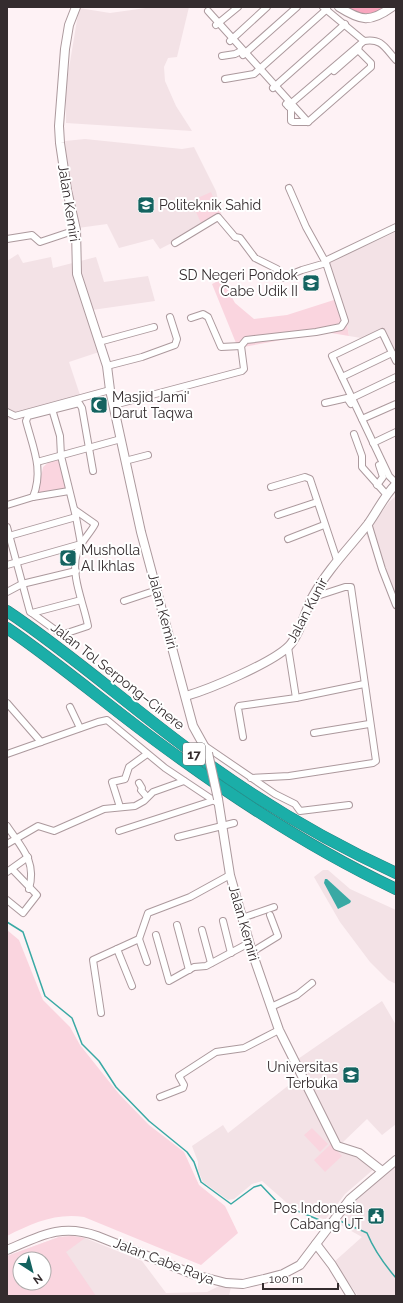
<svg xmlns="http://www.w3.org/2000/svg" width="403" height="1303" font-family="Raleway,sans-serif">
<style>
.built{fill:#f3e2e6;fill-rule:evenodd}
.green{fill:#fad5df;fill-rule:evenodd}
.forest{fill:#f9a7bf}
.water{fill:#39a9a4}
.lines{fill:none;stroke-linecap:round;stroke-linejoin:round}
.stream{stroke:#39a9a4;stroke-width:1.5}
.street-casing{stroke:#ac999d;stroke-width:8}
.secondary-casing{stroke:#ac999d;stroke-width:10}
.highway-casing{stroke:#24807d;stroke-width:12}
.street{stroke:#fff;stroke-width:6}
.secondary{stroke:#fff;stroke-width:8}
.highway{stroke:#1baea8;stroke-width:11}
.secondary-bridge-casing{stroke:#ac999d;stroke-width:10;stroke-linecap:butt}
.secondary-bridge{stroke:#fff;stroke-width:8}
.labels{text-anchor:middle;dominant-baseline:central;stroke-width:4;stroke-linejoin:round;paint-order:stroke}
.shield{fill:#fff;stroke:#716b6d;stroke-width:1}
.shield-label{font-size:13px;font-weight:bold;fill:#342c2e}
.street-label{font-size:14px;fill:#342c2e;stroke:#fff}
.poi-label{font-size:14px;fill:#342c2e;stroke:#fff;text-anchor:start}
</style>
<rect width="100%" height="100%" fill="#fef2f5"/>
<g class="built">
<path d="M153 7H189L177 57 168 58 164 67 165 81 176 106 192 131 66 123V86L79 8 110 13Z"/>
<path d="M85 139 182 149 194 147 216 191 222 217 160 249 153 239 119 248 107 224 78 228 71 194 65 141Z"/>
<path d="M396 232V352L385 329 361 338 349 336 346 319 327 263Z"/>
<path d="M18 254 23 263 51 257 53 268 96 257 104 282 148 276 155 301 92 310 105 350 69 362 81 398 7 420V261Z"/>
<path d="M396 496V607L366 534 389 502Z"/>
<path d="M323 870H328L350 889 396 910V984L388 980 370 962 340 922 314 877Z"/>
<path d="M382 1001 396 1025V1124L382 1135 367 1119 342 1143 337 1139 298 1059Z"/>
<path d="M294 1081 297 1087 302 1085 334 1146 358 1156 375 1168 345 1194 325 1220 287 1203 262 1181 252 1184 234 1199 228 1200 203 1182 198 1170V1162L192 1146 223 1125 228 1133Z"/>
<path d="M396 1164V1296H358L334 1262 362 1237 337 1223 360 1194Z"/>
<path d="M72 1236 85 1238 142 1261 166 1293 207 1292 221 1285 231 1287 229 1296H7V1256L59 1237ZM20 1259H44V1283H20Z"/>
</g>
<g class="green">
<path d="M211 192 215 202 196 211 191 201Z"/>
<path d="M216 203 221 214 201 223 196 212Z"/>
<path d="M222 279 235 303 254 319 287 315 337 299 346 319 349 336 325 332 238 348 212 284Z"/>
<path d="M58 460H60L68 489 38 493 43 467 49 462Z"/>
<path d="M7 930 19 940 43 1000 70 1027 80 1045 119 1094 149 1125 184 1152 199 1185 225 1206 238 1233 201 1265 84 1217C55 1213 33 1223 7 1236Z"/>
<path d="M312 1128 328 1144 320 1152 304 1135Z"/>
<path d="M331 1144 342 1156 325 1172 314 1160Z"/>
<path d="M72 1236 85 1238 66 1252 96 1296H7V1256L59 1237ZM20 1259H44V1283H20Z"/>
</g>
<path class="forest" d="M347 7H387C374 17 359 15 347 7Z"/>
<path class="water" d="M325 879H327L351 901 350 903 338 909 324 883Z"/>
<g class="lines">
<g class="stream">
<path d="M7 922 23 932 45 996 72 1018 82 1044 99 1061 116 1087 149 1121 187 1152 194 1162 201 1182 231 1204 254 1187 261 1185 278 1203 322 1221 328 1222"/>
<path d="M338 1220 367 1233C374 1250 384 1264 396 1278"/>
</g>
<g class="street-casing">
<g id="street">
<path d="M323 7 364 41C382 38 385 48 396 60"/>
<path d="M208 11 308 122 371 67V63L358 50 359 46"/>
<path d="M216 25 238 7"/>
<path d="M230 41 267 7"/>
<path d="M243 55 297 7"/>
<path d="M222 56 235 54 239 52"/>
<path d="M334 71 358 50"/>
<path d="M225 79 254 74 327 9"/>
<path d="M273 88 345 24"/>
<path d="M286 104 291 109V121L293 122H308"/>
<path d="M288 106 364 41"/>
<path d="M7 239 32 235 40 242 76 230"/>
<path d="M175 243 218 217 235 237 240 238 255 258 277 269 282 278 302 270 326 263 306 227 289 188"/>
<path d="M191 318 203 314 208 317 221 347 241 346"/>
<path d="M99 342 154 327"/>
<path d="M396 361 382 332 332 356 389 476 396 483"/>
<path d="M107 366 142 357 175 345 177 339 170 317"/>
<path d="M342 377 392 353"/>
<path d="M352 398 396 377"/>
<path d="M325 403 347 398 351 404"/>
<path d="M114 405 242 371 244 369 241 346 246 340 316 332 341 327 345 321 326 263 327 260 396 227"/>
<path d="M7 412 15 416 110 390"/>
<path d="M362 419 396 404"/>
<path d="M354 434 362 456V467L386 494"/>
<path d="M373 443 396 432"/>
<path d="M125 461 148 455"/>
<path d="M37 462 121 439"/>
<path d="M377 485 383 477 379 465"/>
<path d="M271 487 305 477 310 479 337 560"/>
<path d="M33 497 69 491"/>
<path d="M7 505 33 497C44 470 33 448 26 421L28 416 79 403 82 408 93 471"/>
<path d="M278 515 317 502"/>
<path d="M368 523 382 569 396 605"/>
<path d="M7 527 30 612 32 613 81 600"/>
<path d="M9 536 76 517"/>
<path d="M288 539 324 525"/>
<path d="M7 565 81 544 76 517 61 456 60 436 52 409"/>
<path d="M7 592 22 584 76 571"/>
<path d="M124 601 157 590"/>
<path d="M32 613 58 632 64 634 88 626C84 604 70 575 77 553 80 542 90 534 95 524L75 510"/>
<path d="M288 647 296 698"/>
<path d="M7 703 41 742"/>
<path d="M70 707 80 728"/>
<path d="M314 733 369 724"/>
<path d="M243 737 238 708 239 706 296 698 364 684"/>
<path d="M205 746 275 794 295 804 300 811 349 805"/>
<path d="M7 754 98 722 107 720 165 768 219 804"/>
<path d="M251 778 289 776 373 763 376 761 351 587H345L311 598"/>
<path d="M139 783 142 788 141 790 147 797"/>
<path d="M120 807 112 782 125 779 129 767 147 754"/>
<path d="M7 826C21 847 37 861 29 889"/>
<path d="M119 831 212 801"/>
<path d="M178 837 234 823"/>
<path d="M7 844 38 826 54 831 104 809 135 806 144 801 153 792 184 781"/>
<path d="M7 872 28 857"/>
<path d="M7 900 23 913 37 895 12 869"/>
<path d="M242 918 274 907"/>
<path d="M223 921 231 953"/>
<path d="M177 925 189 970"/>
<path d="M202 930 211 963"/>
<path d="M156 935 169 981 194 967 206 966 249 943"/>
<path d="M139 939 147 962"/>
<path d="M117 949 132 986"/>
<path d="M252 952 278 936 270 915"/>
<path d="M271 1007 297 995 312 983"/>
<path d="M101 1013 93 960 139 939 148 913 190 897 230 875"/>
<path d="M160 1097 183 1088 184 1085 179 1076 216 1052 244 1048 279 1030"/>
</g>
</g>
<g class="secondary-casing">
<g id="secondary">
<path d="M76 7 69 25 65 49 59 126 60 143 67 190 76 230 77 274 107 366 110 390 141 532 193 726 208 753"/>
<path d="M339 7C361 21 370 23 392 7"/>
<path d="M186 696C210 689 272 663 289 646 300 635 305 610 313 596 328 569 349 548 368 524 378 510 384 496 396 484"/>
<path d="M218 799 230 875 252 952 279 1030 337 1146 359 1153 382 1171"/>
<path d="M316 1244 332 1265 351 1296"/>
<path d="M7 1250C40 1236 61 1223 97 1236L195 1275 226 1283 243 1284 264 1279 283 1274 300 1265 350 1199 396 1160"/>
</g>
</g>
<g class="highway-casing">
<g id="highway">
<path d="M7 611C70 653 127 704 188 749 253 798 322 839 396 873"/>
<path d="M7 628C67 669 121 717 181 759 249 808 320 853 396 889"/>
</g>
</g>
<use href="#street" class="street"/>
<use href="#secondary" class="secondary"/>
<use href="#highway" class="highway"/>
<g class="secondary-bridge-casing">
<path id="secondary-bridge" d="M208 753 218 799"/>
</g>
<use href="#secondary-bridge" class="secondary-bridge"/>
</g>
<defs>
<g id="university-square" transform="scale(0.9)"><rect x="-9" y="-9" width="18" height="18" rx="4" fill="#146360" stroke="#fff"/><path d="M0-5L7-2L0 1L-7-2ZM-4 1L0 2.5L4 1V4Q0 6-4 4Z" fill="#fff"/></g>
<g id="school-square" transform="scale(0.9)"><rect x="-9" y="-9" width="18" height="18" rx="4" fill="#146360" stroke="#fff"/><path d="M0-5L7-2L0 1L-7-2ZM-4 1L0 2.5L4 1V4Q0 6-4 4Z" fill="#fff"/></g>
<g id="mosque-square" transform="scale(0.9)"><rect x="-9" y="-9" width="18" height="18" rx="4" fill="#146360" stroke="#fff"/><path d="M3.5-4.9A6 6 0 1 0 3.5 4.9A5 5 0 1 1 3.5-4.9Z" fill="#fff"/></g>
<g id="civic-square" transform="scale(0.9)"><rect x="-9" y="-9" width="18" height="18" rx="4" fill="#146360" stroke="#fff"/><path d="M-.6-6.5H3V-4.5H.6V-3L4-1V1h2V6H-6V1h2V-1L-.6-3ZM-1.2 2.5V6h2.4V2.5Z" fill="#fff"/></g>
</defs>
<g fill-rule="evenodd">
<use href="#university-square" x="146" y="205"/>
<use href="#school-square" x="311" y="283"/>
<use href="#mosque-square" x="99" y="405"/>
<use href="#mosque-square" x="68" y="558"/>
<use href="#university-square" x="351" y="1075"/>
<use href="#civic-square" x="376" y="1216"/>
</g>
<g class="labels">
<rect class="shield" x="183" y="743" width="22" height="22" rx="3"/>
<g class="shield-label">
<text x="194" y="754">17</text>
</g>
<g class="street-label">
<text transform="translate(69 203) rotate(81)">Jalan Kemiri</text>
<text transform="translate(307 610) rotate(-62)">Jalan Kunir</text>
<text transform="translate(163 611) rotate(75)">Jalan Kemiri</text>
<text transform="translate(118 676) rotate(38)">Jalan Tol Serpong–Cinere</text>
<text transform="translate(244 923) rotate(74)">Jalan Kemiri</text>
<text transform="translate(164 1261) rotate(21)">Jalan Cabe Raya</text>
</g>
<g class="poi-label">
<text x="159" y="205">Politeknik Sahid</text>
<text x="298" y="275" text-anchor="end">SD Negeri Pondok<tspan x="298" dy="16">Cabe Udik II</tspan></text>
<text x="112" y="397">Masjid Jami'<tspan x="112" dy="16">Darut Taqwa</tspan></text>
<text x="81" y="550">Musholla<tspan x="81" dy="16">Al Ikhlas</tspan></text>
<text x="338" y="1067" text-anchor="end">Universitas<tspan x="338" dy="16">Terbuka</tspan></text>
<text x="363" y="1208" text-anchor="end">Pos Indonesia<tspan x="363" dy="16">Cabang UT</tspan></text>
</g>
</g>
<rect width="403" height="1303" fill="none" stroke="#342c2e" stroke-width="16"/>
<g transform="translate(32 1271) rotate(144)"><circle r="19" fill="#ffffff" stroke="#aeabab"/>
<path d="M0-3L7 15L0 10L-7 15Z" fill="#146360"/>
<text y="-6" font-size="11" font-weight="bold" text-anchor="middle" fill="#342c2e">N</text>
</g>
<path d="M263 1283v6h75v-6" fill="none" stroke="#342c2e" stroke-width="2"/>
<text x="269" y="1283" font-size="12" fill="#342c2e" stroke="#ffffff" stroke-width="3" paint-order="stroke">100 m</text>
</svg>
